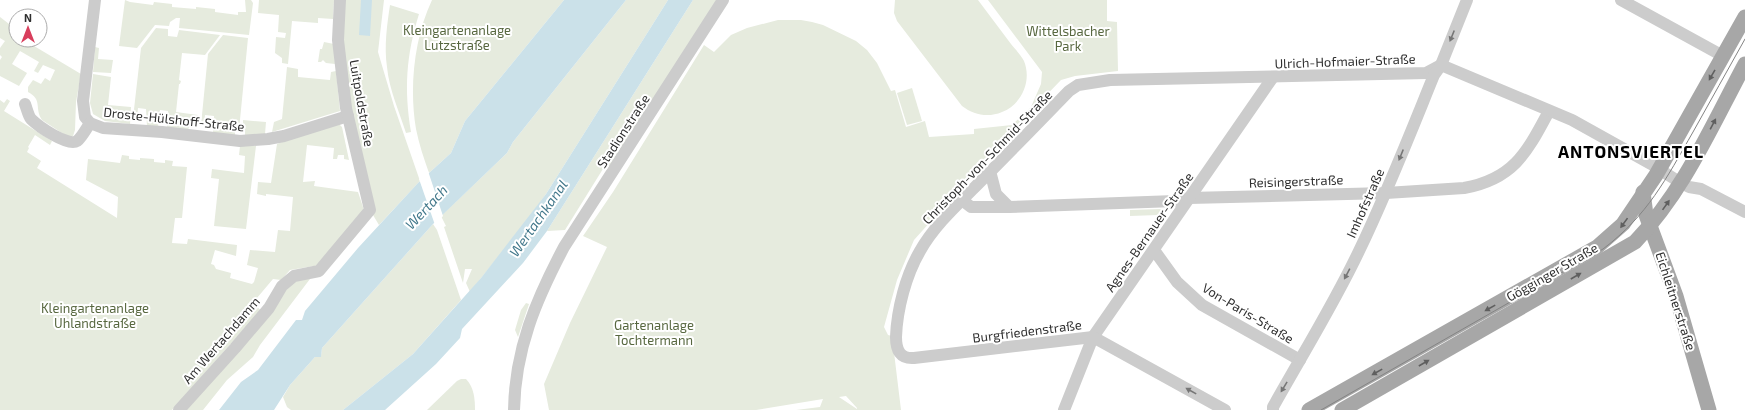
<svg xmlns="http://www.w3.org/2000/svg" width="1745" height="410" font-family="'Exo 2',sans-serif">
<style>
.green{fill:#e6ebde;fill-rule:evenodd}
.water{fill:#cbe1e9}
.pier{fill:#fff}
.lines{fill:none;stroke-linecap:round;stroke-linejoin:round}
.minor{stroke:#ccc;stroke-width:12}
.major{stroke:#a7a7a7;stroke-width:15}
.tram{stroke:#848484;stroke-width:1}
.oneway{fill:#767676}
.oneway2{fill:#5f5f5f}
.labels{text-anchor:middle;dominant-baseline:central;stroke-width:4;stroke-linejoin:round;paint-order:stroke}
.park-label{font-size:13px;fill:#57673f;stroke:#fff}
.street-label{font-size:13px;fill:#2f2f2f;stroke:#fff}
.water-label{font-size:14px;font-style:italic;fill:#42788b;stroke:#fff}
.district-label{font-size:17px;font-weight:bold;letter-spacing:1px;fill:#000;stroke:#fff}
</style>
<rect width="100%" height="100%" fill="#fff"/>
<g class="green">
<path d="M125 0 130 2 153 5 154 2 172 4V7L196 9V7L215 9V12L238 15V12H246L245 0H251L253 3 249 35 179 28 180 18H176L170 22 169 26 155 25 137 48 119 46Z"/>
<path d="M259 0H334L333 19 318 18V23L292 21 288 64 282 63V58L275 53 276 37 285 38 286 33 278 32 279 15 258 13Z"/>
<path d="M340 0H384L378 52 394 106 420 181 379 225 370 210 348 115Z"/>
<path d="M432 0H564L465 121 451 153 429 173C424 159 419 144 416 129 409 88 414 38 432 0Z"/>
<path d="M626 0H668L546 194 525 223 470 292 466 283 472 269H465L463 283 444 227 446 226 441 216 507 153 513 142Z"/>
<path d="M693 0H723L614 170 606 164 565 230 547 231Z"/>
<path d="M895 0H978C989 15 1000 29 1011 44 1015 49 1021 55 1024 61 1032 81 1022 104 1002 112 988 118 974 115 962 106L897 21 894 13Z"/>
<path d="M988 0H1107V21L1117 22 1118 71 1075 76 1061 80 1011 132 914 240 897 280 884 327 888 335 892 336 901 410H796L820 407 823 399 756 410H549L544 384 570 323 607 247 583 236 613 192 704 45 714 52 731 35 747 28 778 20H801L812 22 823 25 856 41 867 50 877 63 891 91 895 90 906 127 925 121 929 137 974 134V129L1012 125 1031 107 1041 84 1042 72ZM846 396 857 408V409L839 397Z"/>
<path d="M390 5 419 14C406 56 404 89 411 132L406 133C399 111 389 89 387 67 384 46 387 25 390 5Z"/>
<path d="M0 17 13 27 14 26 16 27V40H24L81 74 76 102 75 130 73 136 68 137 42 120C34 108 43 100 28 92V87L33 80 41 84 45 78 50 81 55 70 43 65 38 73 34 71 39 62 20 51 12 64 27 73 19 86 0 76V60L2 57 0 55V48L5 41 0 38Z"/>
<path d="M156 28 168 29V36L177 37 179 30 220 35 205 55 182 53 179 80 181 81 180 84H179L176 112 198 115 197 127H189L188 130 167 128 168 111 160 110 158 127 147 126 146 109 138 108 137 118H133L141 48Z"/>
<path d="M223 35 248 38 239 130 235 129V135L213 133 214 116 205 115 204 125H201L208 54Z"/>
<path d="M324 42 334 44 335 64 326 63 323 60 321 62H318L320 49H322Z"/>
<path d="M95 47 99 48 98 59 113 60 111 73 93 72Z"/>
<path d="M287 67 298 69V77L330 80 331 72 336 71 340 111 272 132 274 122 282 119Z"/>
<path d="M93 74 111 77 108 105 131 107 130 124 105 121 93 114 90 103Z"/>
<path d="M912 88 922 121 907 125 897 93Z"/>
<path d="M7 99 10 101 4 111 52 141 50 145 35 135 28 147 29 148 27 152 41 161 37 168 117 218 118 197 86 180 88 159 120 163 122 155 129 156V159L140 160V158L154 159V162L165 163V160L173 161 172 166 187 167 182 218H175L172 243 187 244 188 239 237 245 236 256 215 250 211 264 214 265 216 269 231 273 230 278 252 284 254 282 258 268 247 265 250 250 275 252 278 230 290 231 293 197 266 194V196L257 194 258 182 271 183 277 144 331 123 339 124 342 127 349 160 344 159V155H338L337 159H333L334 148 307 145 303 182 315 181 314 186 358 192 364 210 320 265 290 270 281 280 273 279 252 304 261 310 172 410H0V100L4 103Z"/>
<path d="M243 120 266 122 265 134 245 136V130L243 129Z"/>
<path d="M240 146H256L246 229 214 226 219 179 211 178 212 169 244 173 245 156 239 155Z"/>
<path d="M1162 209 1166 214 1165 219 1150 241 1145 238 1160 217 1158 215 1130 216V210Z"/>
<path d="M433 224 437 230 461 300 413 354 343 410H291L287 407 283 397 290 385 315 357 321 356 322 348Z"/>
<path d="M313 275 260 345 253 357 227 380 203 410H183L293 280Z"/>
<path d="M526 303 529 304 518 337 515 330 521 310Z"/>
<path d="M461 379H466C474 387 475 399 475 410H427L457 381Z"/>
</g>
<g class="water">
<path d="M361 0H372L370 36 359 35Z"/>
<path d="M564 0H626L513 142 507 153 433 224 322 348 321 357H315L290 385 274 410H219L241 382 258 370 296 320H302L305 311 358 248 418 183 451 153 465 121Z"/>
<path d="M668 0H693L547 231 523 263 462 329 460 338 436 364 385 410H343L413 354 481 278 546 194Z"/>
</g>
<path class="pier" d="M428 171 443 216 435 225 419 179Z"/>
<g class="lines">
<g class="minor">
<path d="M1621 0 1723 56"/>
<path d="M25 104C27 109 28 115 31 119 38 126 68 147 77 141 82 137 86 129 90 123L85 117 83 101 95 0"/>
<path d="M90 123 103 128 162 132 240 141 268 139 284 136 348 116"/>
<path d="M990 171 996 194 1009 207"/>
<path d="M962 200 971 207H1009L1175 201 1189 198 1386 193 1464 188C1514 179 1527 152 1549 111"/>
<path d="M1154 250 1177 282 1202 305 1300 360"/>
<path d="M179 410 235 348 269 308 282 286 294 276 319 271 370 210 346 108 338 40 340 0"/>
<path d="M514 410C515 349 536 300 564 247L723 0"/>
<path d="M1064 410 1093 337 1273 77"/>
<path d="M1225 410 1093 337 914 358C900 359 896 350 896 337 897 309 906 275 920 251 934 226 956 206 976 186 1007 155 1038 123 1069 91L1078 85 1110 80 1426 73 1441 65 1572 120 1651 164 1681 183 1689 187 1701 189 1745 212"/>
<path d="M1273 410V407C1302 355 1334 304 1359 251 1387 193 1410 134 1434 75L1441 65 1467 0"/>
</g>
<g class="major">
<path d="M1643 192 1646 215 1676 296 1709 410"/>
<path d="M1309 410 1597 247 1623 224 1656 175 1745 17"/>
<path d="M1342 410 1635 242C1684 191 1712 125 1745 64"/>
</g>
<path class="tram" d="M1321 410 1603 249C1648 215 1666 179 1693 132 1710 101 1728 70 1745 39"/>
</g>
<defs><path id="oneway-solid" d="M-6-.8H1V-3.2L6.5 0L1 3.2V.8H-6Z"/></defs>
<g class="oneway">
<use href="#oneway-solid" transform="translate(1452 36) rotate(112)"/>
<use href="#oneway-solid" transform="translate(1401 155) rotate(112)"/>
<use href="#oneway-solid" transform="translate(1347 274) rotate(118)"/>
<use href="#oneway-solid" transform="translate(1284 387) rotate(121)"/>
<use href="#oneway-solid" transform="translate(1191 391) rotate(-151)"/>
</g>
<g class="oneway2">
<use href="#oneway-solid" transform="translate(1712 75) rotate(120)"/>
<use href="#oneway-solid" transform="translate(1713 124) rotate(-62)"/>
<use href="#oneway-solid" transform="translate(1666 205) rotate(-55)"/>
<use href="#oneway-solid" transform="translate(1624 223) rotate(126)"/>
<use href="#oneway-solid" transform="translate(1576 276) rotate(-30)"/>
<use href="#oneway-solid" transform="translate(1490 308) rotate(151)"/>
<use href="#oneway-solid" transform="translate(1424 363) rotate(-30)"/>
<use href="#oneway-solid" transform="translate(1377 372) rotate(151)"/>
</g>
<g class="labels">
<g class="park-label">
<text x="457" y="30">Kleingartenanlage<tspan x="457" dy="15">Lutzstraße</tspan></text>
<text x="1068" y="31">Wittelsbacher<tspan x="1068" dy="15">Park</tspan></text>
<text x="95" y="308">Kleingartenanlage<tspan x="95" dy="15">Uhlandstraße</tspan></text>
<text x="654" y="325">Gartenanlage<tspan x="654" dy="15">Tochtermann</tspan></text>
</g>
<g class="street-label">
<text transform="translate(1345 61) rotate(-2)">Ulrich-Hofmaier-Straße</text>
<text transform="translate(362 103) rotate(80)">Luitpoldstraße</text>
<text transform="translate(174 119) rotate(6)">Droste-Hülshoff-Straße</text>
<text transform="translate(623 131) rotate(-57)">Stadionstraße</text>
<text transform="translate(987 157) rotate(-46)">Christoph-von-Schmid-Straße</text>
<text transform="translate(1296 181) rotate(-2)">Reisingerstraße</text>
<text transform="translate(1365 203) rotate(-66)">Imhofstraße</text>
<text transform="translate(1149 232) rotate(-55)">Agnes-Bernauer-Straße</text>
<text transform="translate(1552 272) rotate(-30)">Gögginger Straße</text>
<text transform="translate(1676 301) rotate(72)">Eichleitnerstraße</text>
<text transform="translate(1248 313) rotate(31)">Von-Paris-Straße</text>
<text transform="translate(1027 331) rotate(-7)">Burgfriedenstraße</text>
<text transform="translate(221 340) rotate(-49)">Am Wertachdamm</text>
</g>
<g class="water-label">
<text transform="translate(426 207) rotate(-47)">Wertach</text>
<text transform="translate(538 218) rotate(-55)">Wertachkanal</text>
</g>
<g class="district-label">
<text x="1631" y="151">ANTONSVIERTEL</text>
</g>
</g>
<g transform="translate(28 28)"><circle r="19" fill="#ffffff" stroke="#acacac"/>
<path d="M0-3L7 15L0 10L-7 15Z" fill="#d83e5c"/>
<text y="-6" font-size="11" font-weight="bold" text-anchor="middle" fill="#2f2f2f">N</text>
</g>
</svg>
